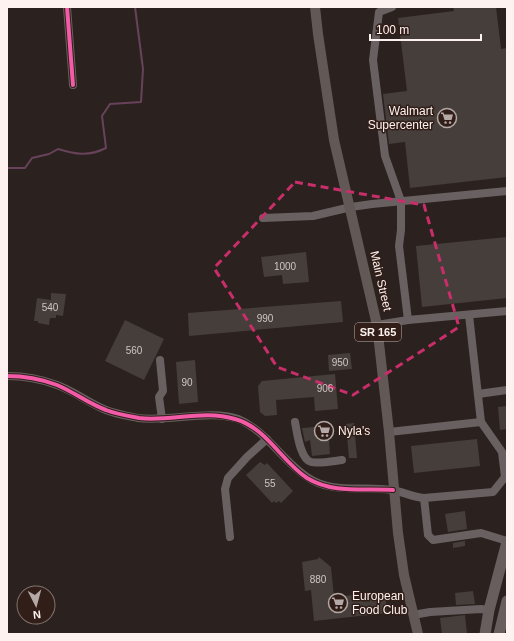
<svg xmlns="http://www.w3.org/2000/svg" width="514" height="641" font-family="Helvetica,sans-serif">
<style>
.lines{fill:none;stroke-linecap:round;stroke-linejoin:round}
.stream{stroke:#67425a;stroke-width:2}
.building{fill:#463e3a}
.minor{stroke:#696061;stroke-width:8}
.major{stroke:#625856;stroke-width:10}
.highway{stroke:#685e5d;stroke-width:11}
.cycleway-casing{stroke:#311e19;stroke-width:6}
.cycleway{stroke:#f35aa7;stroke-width:4}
.marked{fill:none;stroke:#c82e6a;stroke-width:3;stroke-dasharray:8 5;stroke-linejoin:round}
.labels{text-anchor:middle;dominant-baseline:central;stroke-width:3;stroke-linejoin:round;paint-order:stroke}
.number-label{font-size:10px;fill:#cfc5c2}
.shield{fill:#311e19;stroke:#c0b2af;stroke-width:1}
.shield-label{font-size:11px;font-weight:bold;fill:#fdf2ef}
.poi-label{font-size:12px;fill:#fdf2ef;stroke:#311e19;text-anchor:start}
.street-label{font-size:12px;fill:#fdf2ef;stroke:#311e19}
</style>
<rect width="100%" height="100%" fill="#2b221f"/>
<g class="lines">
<path class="stream" d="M7 168H25L32 158 49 154 58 149C75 154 88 157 106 148L102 116 110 104 141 102 143 69 135 7"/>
</g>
<g class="building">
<path d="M453 7H496L501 49 507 48V177L410 188 405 142 389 144 383 94 407 91 398 18 454 11Z"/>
<path d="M507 237V298L422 307 416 246Z"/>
<path d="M306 252 309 282 283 284 282 275 264 277 261 257Z"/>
<path d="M51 293 66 294 63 316 56 315V318H50L49 325 38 323V321H34L37 298 51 300Z"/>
<path d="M341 301 343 322 189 336 188 313Z"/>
<path d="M125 320 164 339 144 380 105 361Z"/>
<path d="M350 353 352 369 329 371 328 355Z"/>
<path d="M195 360 198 402 179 404 176 362Z"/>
<path d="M335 374 338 409 315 411 314 397 276 400 277 415 265 416 260 412 258 386 262 381Z"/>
<path d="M507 406V429L500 430 498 407Z"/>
<path d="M354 423 357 458H349L346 424Z"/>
<path d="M328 426 330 454 312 456 310 440 305 442 302 428Z"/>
<path d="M477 439 480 466 414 473 411 446Z"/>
<path d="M260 462 265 465 267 463 293 491 281 503 279 501 276 503 274 501 272 503 246 475Z"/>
<path d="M465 511 467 529 448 532 445 514Z"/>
<path d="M465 541V546L453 548V543Z"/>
<path d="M319 557 331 567 334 597 385 592 387 613 314 621 311 590 305 591 302 562 318 559Z"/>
<path d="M473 591 475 604 456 605 455 593Z"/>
<path d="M465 615 467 634H442L440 618Z"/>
</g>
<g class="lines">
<g class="minor">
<path d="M67 7 73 85"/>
<path d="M392 7 379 12 373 60 385 156 401 201V230L399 246 408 320"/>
<path d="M263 218 313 216 351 207 372 204 507 191"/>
<path d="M377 325 408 320 507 311"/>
<path d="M160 360 163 391 159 397 162 419"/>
<path d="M7 376C25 376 41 379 57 385 74 391 89 403 106 410 116 414 128 416 138 418 168 422 211 409 238 419 267 431 281 460 307 477 333 495 363 485 392 490 404 492 412 497 424 498L493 492 505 477 507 478"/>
<path d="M478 394 507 390"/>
<path d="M295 422C297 432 300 459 311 462 318 464 334 461 342 460"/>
<path d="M481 422 502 452 505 477"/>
<path d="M389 432 481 422 469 315"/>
<path d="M424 498 428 535 433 540 481 533 507 541"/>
<path d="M230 537 225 489 228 478 247 457 267 439"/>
<path d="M413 615 430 612 481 609 489 610"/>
</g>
<path class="major" d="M315 7 318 34 334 140 377 325 389 432 398 533 404 575 418 634"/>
<g class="highway">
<path d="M485 634 489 610 507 542"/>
<path d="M499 634 507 601"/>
</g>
<g class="cycleway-casing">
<g id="cycleway">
<path d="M67 7 73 85"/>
<path d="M7 376C25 376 41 379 57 385 74 392 89 404 106 410 116 414 128 416 139 418 170 422 204 409 235 419 267 428 281 461 307 478 333 494 364 488 393 490"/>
</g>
</g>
<use href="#cycleway" class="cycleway"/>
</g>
<path class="marked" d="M295 182 424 205 459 327 353 395 277 367 214 268Z"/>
<defs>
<g id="supermarket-ring" transform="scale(1)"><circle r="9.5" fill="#311e19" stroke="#b4a9a6" stroke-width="1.5"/><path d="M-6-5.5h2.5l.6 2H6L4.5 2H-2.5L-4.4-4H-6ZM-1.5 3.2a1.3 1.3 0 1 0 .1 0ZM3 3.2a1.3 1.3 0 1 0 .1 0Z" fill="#b4a9a6"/></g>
</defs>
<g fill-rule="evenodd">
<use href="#supermarket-ring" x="447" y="118"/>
<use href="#supermarket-ring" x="324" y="431"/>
<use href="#supermarket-ring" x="338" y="603"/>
</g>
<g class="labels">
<g class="number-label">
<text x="285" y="266">1000</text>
<text x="50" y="307">540</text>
<text x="265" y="318">990</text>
<text x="134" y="350">560</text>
<text x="340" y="362">950</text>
<text x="187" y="382">90</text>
<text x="325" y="388">906</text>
<text x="270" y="483">55</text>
<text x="318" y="579">880</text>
</g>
<rect class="shield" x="355" y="323" width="46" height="18" rx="3"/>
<g class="shield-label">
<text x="378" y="332">SR 165</text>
</g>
<g class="poi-label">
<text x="433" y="111" text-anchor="end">Walmart<tspan x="433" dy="14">Supercenter</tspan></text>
<text x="338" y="431">Nyla's</text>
<text x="352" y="596">European<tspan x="352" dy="14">Food Club</tspan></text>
</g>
<g class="street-label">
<text transform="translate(381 281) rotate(77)">Main Street</text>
</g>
</g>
<rect width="514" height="641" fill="none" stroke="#fdf2ef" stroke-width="16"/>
<g transform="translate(36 605) rotate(174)"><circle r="19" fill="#311e19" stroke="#83736f"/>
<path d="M0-3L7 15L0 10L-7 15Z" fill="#b4a9a6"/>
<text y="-6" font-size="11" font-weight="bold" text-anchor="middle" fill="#fdf2ef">N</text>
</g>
<path d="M370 34v6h111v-6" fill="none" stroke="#fdf2ef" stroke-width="2"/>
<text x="376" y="34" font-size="12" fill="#fdf2ef" stroke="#311e19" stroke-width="3" paint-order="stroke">100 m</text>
</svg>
